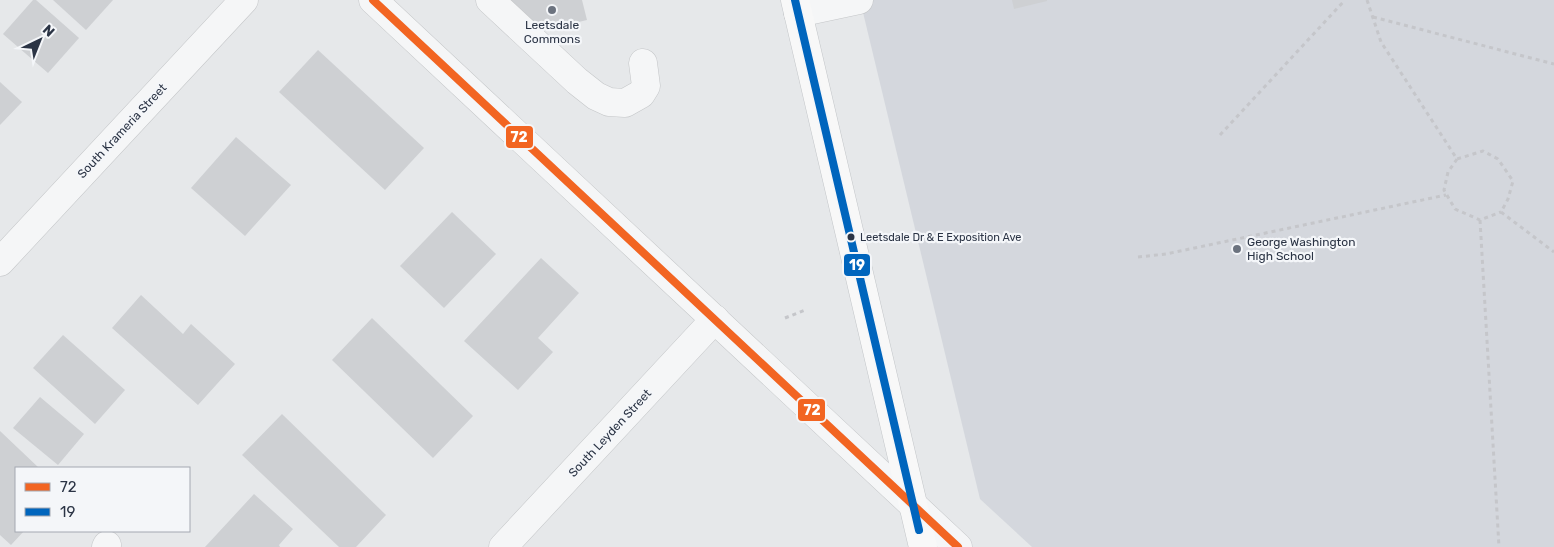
<svg xmlns="http://www.w3.org/2000/svg" width="1554" height="547" font-family="Rubik,sans-serif">
<style>
.built{fill:#d4d7dd}
.building{fill:#ced0d3}
.lines{fill:none;stroke-linecap:round;stroke-linejoin:round}
.minor-casing{stroke:#c4c6c8;stroke-width:29}
.major-casing{stroke:#c2c5c8;stroke-width:29}
.path{stroke:#c5c6ca;stroke-width:3;stroke-dasharray:4 4;stroke-linecap:butt}
.minor{stroke:#f5f6f7;stroke-width:28}
.major{stroke:#f8f8f8;stroke-width:28}
.bus-1-casing{stroke:#f4f6f9;stroke-width:11}
.bus-2-casing{stroke:#f4f6f9;stroke-width:11}
.bus-1{stroke:#f26522;stroke-width:8}
.bus-2{stroke:#0065bd;stroke-width:8}
.poi-dot{fill:#6c737f;stroke:#f4f6f9;stroke-width:2}
.bus-dot{fill:#2b3445;stroke:#f4f6f9;stroke-width:2}
.labels{text-anchor:middle;dominant-baseline:central;stroke-width:4.5;stroke-linejoin:round;paint-order:stroke}
.bus-label{font-size:11px;fill:#2b3445;stroke:#f4f6f9;text-anchor:start}
.poi-label{font-size:12px;fill:#2b3445;stroke:#f4f6f9}
.street-label{font-size:12px;fill:#2b3445;stroke:#f4f6f9}
.line-badge{stroke:#f4f6f9;stroke-width:2}
.badge-label{font-size:14px;text-anchor:middle;font-weight:bold;fill:#fff}
</style>
<rect width="100%" height="100%" fill="#e6e8ea"/>
<path class="built" d="M860 0H1554V547H1032L980 499Z"/>
<g class="building">
<path d="M33 0H36L79 38 48 73 3 34Z"/>
<path d="M53 0H113L86 30Z"/>
<path d="M508 0H582L587 20 541 31Z"/>
<path d="M1012 0H1047V1L1014 9Z"/>
<path d="M318 50 424 148 385 190 279 92Z"/>
<path d="M0 82 22 102 0 125Z"/>
<path d="M236 137 291 185 245 236 191 188Z"/>
<path d="M452 212 496 254 444 308 400 266Z"/>
<path d="M541 258 579 293 538 338 553 352 518 390 464 341Z"/>
<path d="M141 295 183 334 191 324 235 364 198 405 112 328Z"/>
<path d="M372 318 473 416 433 458 332 360Z"/>
<path d="M63 335 125 390 95 424 33 368Z"/>
<path d="M40 397 84 434 58 465 13 428Z"/>
<path d="M282 414 386 515 356 547H339L242 455Z"/>
<path d="M0 431 39 468H16V531H24L11 545 0 535Z"/>
<path d="M254 494 293 529 279 545 280 547H205Z"/>
</g>
<g class="lines">
<g class="minor-casing">
<g id="minor">
<path d="M373 0 958 547"/>
<path d="M490 0 577 81 596 96 609 102 625 103 641 94 646 86 643 63"/>
<path d="M798 13 859 0"/>
<path d="M0 262 244 0"/>
<path d="M106 547 107 545"/>
<path d="M503 547 715 319"/>
</g>
</g>
<g class="major-casing">
<path id="major" d="M795 0 923 547"/>
</g>
<g class="path">
<path d="M1367 0 1381 42 1457 159 1483 151 1498 159 1513 181 1508 199 1501 212 1554 252"/>
<path d="M1373 17 1554 64"/>
<path d="M1220 135 1345 0"/>
<path d="M1457 159 1448 172 1444 190 1455 209 1480 220 1501 212"/>
<path d="M1480 220 1499 547"/>
<path d="M1138 257 1166 254 1446 195"/>
<path d="M785 318 805 310"/>
</g>
<use href="#minor" class="minor"/>
<use href="#major" class="major"/>
<g class="bus-1-casing">
<path id="bus-1" d="M373 0 958 547"/>
</g>
<g class="bus-2-casing">
<path id="bus-2" d="M795 0 919 530"/>
</g>
<use href="#bus-1" class="bus-1"/>
<use href="#bus-2" class="bus-2"/>
</g>
<g class="poi-dot">
<circle cx="552" cy="10" r="5"/>
<circle cx="1237" cy="249" r="5"/>
</g>
<circle class="bus-dot" cx="851" cy="237" r="4.5"/>
<g class="labels">
<g class="bus-label">
<text x="860" y="237">Leetsdale Dr &amp; E Exposition Ave</text>
</g>
<g class="poi-label">
<text x="552" y="25">Leetsdale<tspan x="552" dy="14">Commons</tspan></text>
<text x="1247" y="242" text-anchor="start">George Washington<tspan x="1247" dy="14">High School</tspan></text>
</g>
<g class="street-label">
<text transform="translate(122 131) rotate(-47)">South Krameria Street</text>
<text transform="translate(610 433) rotate(-47)">South Leyden Street</text>
</g>
</g>
<g class="line-badge">
<rect x="505" y="125" width="29" height="24" rx="5" fill="#f26522"/>
<rect x="843" y="253" width="28" height="24" rx="5" fill="#0065bd"/>
<rect x="797" y="398" width="29" height="24" rx="5" fill="#f26522"/>
</g>
<g class="badge-label">
<text x="519" y="142">72</text>
<text x="857" y="270">19</text>
<text x="812" y="415">72</text>
</g>
<rect x="15" y="467" width="175" height="65" fill="#f4f6f9" stroke="#a4a8b1"/>
<rect x="25" y="483" width="25" height="8" fill="#f26522" stroke="#a4a8b1"/>
<text x="60" y="492" font-size="15" fill="#2b3445">72</text>
<rect x="25" y="508" width="25" height="8" fill="#0065bd" stroke="#a4a8b1"/>
<text x="60" y="517" font-size="15" fill="#2b3445">19</text>
<g transform="translate(40 40) rotate(43)" stroke="#f4f6f9" stroke-width="4" paint-order="stroke">
<path d="M0-4L9 19L0 12L-9 19Z" fill="#2b3445"/>
<text y="-8" font-size="14" font-weight="bold" text-anchor="middle" fill="#2b3445">N</text>
</g>
</svg>
